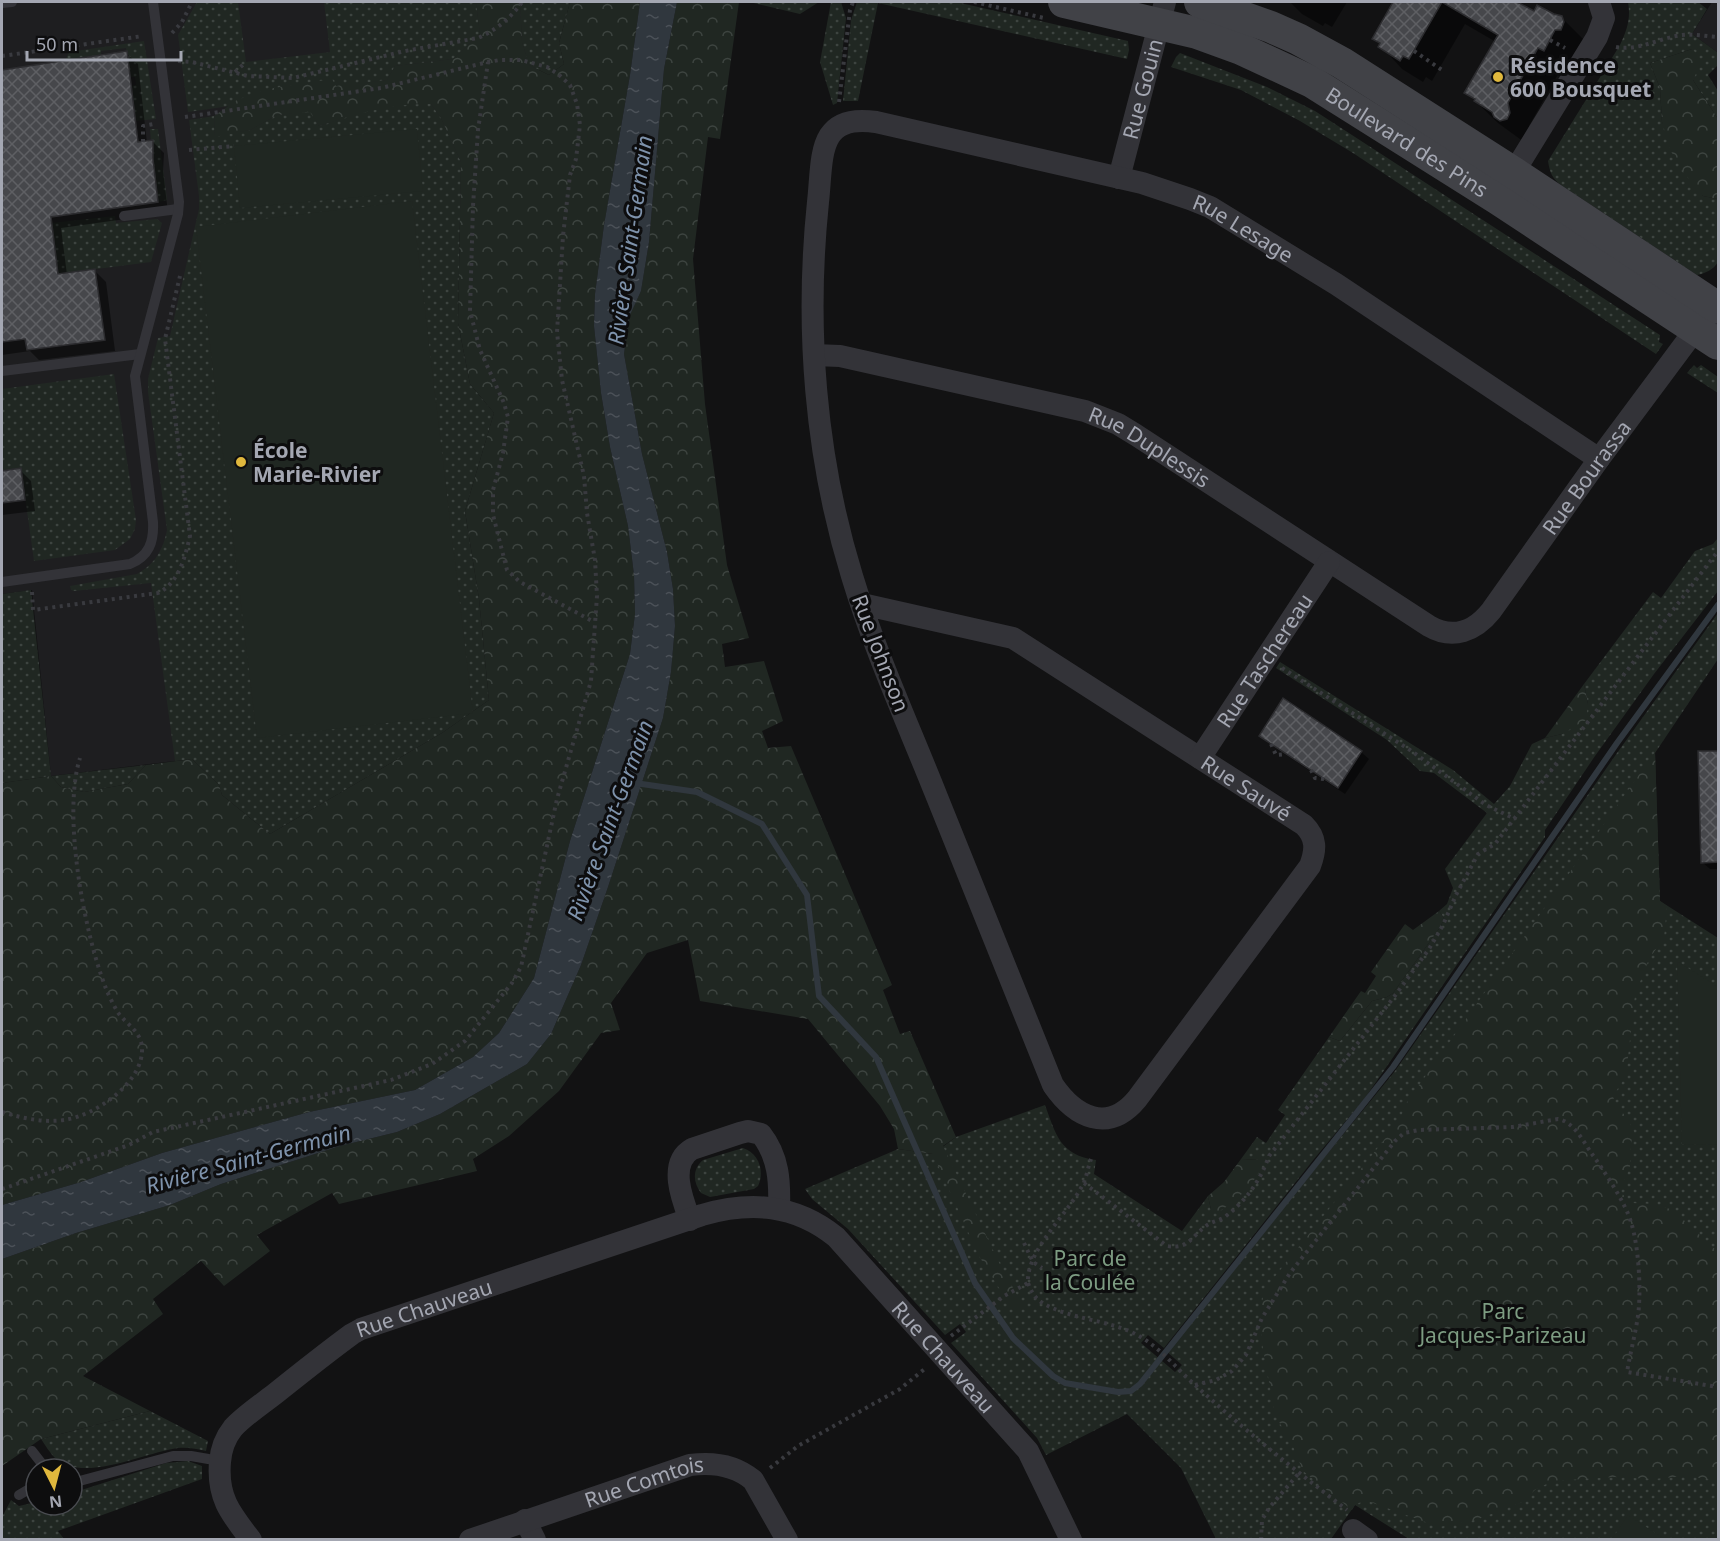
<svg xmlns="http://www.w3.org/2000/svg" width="1720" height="1541" font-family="'Noto Sans',sans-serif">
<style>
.built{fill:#1e1e20}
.grass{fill:url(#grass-dots)}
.forest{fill:url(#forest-crowns)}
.garden{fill:#202722}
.water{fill:url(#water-ripples)}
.shadow{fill:#0007}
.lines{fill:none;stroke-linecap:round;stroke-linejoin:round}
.stream{stroke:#30373e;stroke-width:6}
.building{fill:url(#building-cross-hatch);stroke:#2c2c2f;stroke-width:1.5}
.path{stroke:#393a3f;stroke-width:4;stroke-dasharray:3 4.5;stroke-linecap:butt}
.lane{stroke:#333338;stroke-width:10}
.street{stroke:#333338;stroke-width:22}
.secondary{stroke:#414247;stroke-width:32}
.poi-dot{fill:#e0b83d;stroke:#0d0d0e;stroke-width:2}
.labels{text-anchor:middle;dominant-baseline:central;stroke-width:6;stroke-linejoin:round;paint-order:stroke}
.poi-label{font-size:21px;font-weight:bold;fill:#a4a7b2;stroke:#0d0d0e;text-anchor:start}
.street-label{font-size:21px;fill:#a4a7b2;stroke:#0d0d0e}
.park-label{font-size:21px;fill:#7d9c82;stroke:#0d0d0e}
.water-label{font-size:22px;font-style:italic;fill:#7e92ab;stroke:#0d0d0e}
</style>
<defs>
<pattern id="grass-dots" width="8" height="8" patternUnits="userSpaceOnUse" patternTransform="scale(1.5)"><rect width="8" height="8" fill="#202722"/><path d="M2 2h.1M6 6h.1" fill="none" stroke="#3d4440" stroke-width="1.8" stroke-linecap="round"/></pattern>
<pattern id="forest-crowns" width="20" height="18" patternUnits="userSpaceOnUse" patternTransform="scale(1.5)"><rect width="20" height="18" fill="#202722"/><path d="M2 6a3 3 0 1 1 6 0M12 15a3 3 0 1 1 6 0" fill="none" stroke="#3d4440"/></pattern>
<pattern id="water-ripples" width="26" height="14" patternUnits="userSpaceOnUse" patternTransform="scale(1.5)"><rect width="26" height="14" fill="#30373e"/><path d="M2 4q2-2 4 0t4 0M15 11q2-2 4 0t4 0" fill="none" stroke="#4b5158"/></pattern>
<pattern id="building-cross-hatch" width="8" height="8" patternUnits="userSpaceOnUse" patternTransform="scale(1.5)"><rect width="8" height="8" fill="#46474b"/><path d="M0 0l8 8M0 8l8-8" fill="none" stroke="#5e5f63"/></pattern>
</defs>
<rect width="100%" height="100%" fill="#121213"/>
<g class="built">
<path d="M2 2H570L191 759 51 776 32 590 2 594Z"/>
<path d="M1712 2H1718V56L1717 52 1692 34Z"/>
</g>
<g class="grass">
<path d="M197 2H238L246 62 330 52 324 2H476L480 34 453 59 395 66 387 80 238 100 230 106 188 112 178 35Z"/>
<path d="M520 2H570L559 43 564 64 549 75 529 65 522 42Z"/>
<path d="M749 2H819L800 14Z"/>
<path d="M831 2H841L846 18 837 103 833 105 820 62Z"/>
<path d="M857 2H956L1128 41 1129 50 1127 59 878 3 858 101H843L851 20Z"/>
<path d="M1628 2H1698L1707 9 1692 34 1717 52 1718 65 1708 75 1718 91V119L1693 80 1692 49 1650 63 1660 88 1662 122 1703 196 1718 199V262C1713 270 1706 273 1697 275L1561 185C1552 178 1550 173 1548 161L1620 45C1627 30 1631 18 1628 2Z"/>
<path d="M144 41 156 119 135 121 131 86 136 85 135 77H130L126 48 101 51V55L66 59 69 52Z"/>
<path d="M1180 53 1267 87 1315 111 1660 335 1659 342 1663 344 1656 354 1353 153 1300 121 1241 90 1171 67 1176 57Z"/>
<path d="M411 103 431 104 441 118 461 162 458 323 470 384 494 413 465 511 479 599 489 700 442 733 270 834 222 795 219 785 192 759 175 761 151 583 74 591 71 590 70 586 137 574C155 564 163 550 167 530L148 392V379L158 338 170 336 199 209V196L189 120 214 116 215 136 250 130 277 115 310 111 319 126 370 109Z"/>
<path d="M150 129H158L167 200 158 202 153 159V141H151Z"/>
<path d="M115 216 116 223 157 219 162 223 151 262 58 274 51 223Z"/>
<path d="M1694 365 1697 368 1701 365 1718 377V393L1687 373Z"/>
<path d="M114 374 136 520 135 529 130 539 115 550 34 561 21 468 2 470V389Z"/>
<path d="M1718 538V591L1654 674 1595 756 1545 830V837L1365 1098 1314 1159 1164 1348 1148 1335 1141 1343 1175 1372 1182 1365 1166 1351 1395 1071 1617 753 1718 613V659L1655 753 1660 901 1718 938V1539H1409L1355 1505 1331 1539H1216L1181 1468 1127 1414 1046 1455 1037 1438 951 1343 966 1332 960 1324 945 1335 848 1229 812 1199 805 1189 898 1149 933 1154 956 1137 1045 1105C1056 1135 1060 1155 1096 1160L1094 1174 1182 1231 1208 1196 1211 1210 1259 1160 1241 1159 1257 1137 1266 1143 1285 1115 1278 1110 1329 1037 1340 1041 1372 1001 1387 997 1393 993 1441 926 1444 918 1439 911 1447 904 1453 888 1445 869 1487 813 1434 773 1420 771 1387 740 1276 668 1280 662 1453 770 1494 804 1510 786 1532 744 1545 738 1562 734 1588 704 1584 684 1653 592 1661 598 1695 551 1713 544Z"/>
<path d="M31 590 51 776 146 765 128 784 84 792 61 787 51 776 2 783V594Z"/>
<path d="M743 1148C759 1153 765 1172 758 1186L754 1189 710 1197 701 1193C693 1183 692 1169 703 1160Z"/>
<path d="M150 1411 208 1441 206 1451C197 1449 187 1447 178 1448 146 1452 83 1484 55 1458 50 1453 45 1445 41 1439Z"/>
<path d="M188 1461 202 1466V1479L58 1531 64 1539 2 1540V1517L11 1500 19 1506 36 1502V1505H72V1493L166 1463Z"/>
</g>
<g class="forest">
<path d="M476 2H520L522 42 529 65 549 75 564 64 559 43 570 2H640L630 75 604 225 595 294 594 326 601 393 610 447 628 526 634 575 635 614 630 654 570 841 534 978 499 1033 473 1057 415 1090 309 1112 162 1153 81 1182 2 1205V783L51 776 61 787 84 792 128 784 146 765 192 759 219 785 222 795 270 834 442 733 489 700 479 599 465 511 494 413 470 384 458 323 461 162 441 118 431 104C391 103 356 114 319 126L310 112 277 115 250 130 215 137 214 116 237 100 267 89 332 79 336 86 387 80 395 66 453 59 480 34Z"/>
<path d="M677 2H739L720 139 708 137 693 259 705 404 727 565 749 638 722 644 725 667 764 661 783 721 762 731 768 748 791 746 892 985 883 990 900 1034 910 1031 956 1137 943 1146 1006 1277 1022 1303 1014 1312 979 1256 933 1154 898 1149 894 1129 880 1106 808 1019 700 1001 688 940 647 953 611 1003 620 1030 601 1033 559 1091 509 1136 473 1159 477 1171 339 1204 332 1193 257 1235 270 1251 224 1286 201 1261 153 1299 163 1314 83 1376 150 1411 41 1439 2 1466V1259L76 1233 170 1205 221 1184 340 1146 397 1132 440 1114 527 1064 551 1034 581 965 608 887 663 718 671 672 675 626 673 589 667 552 642 454 624 354 629 316 641 291 649 242 664 69Z"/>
<path d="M1692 49 1698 55 1701 63 1693 80 1718 119V199L1703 196 1685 174 1670 150 1662 122 1660 88 1650 63Z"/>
<path d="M1584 684 1588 704 1586 720 1562 734 1545 738Z"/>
<path d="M1655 752 1660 901 1667 906 1664 938 1649 959 1635 995 1627 1066 1622 1082 1613 1096 1616 1107 1627 1117 1634 1132 1631 1143 1630 1166 1620 1192 1632 1203 1655 1204 1673 1210 1718 1252V1481L1687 1476 1653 1479 1614 1477 1553 1481 1536 1489 1522 1502 1476 1520 1439 1527 1365 1500 1355 1505 1352 1510 1303 1471 1292 1444 1275 1415 1262 1343 1260 1311 1265 1289 1400 1120 1405 1105Z"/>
<path d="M1439 911 1444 918 1441 926 1393 993 1387 997 1372 1001 1340 1041 1329 1037 1361 991 1365 993 1376 976 1371 972 1405 924 1413 930Z"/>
<path d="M1241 1159 1259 1160 1262 1166C1254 1184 1236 1202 1218 1212L1211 1210 1208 1196 1224 1182Z"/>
</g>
<g class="garden">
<path d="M417 129 423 191 240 208 234 146Z"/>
<path d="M412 201 473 713 257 738 196 227Z"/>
<path d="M1677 961 1718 987V1145L1682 1144Z"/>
<path d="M1628 1515 1663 1538 1662 1539H1612Z"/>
</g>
<path class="water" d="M640 2H677L664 69 649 242 641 291 629 317 624 354 642 454 667 552 673 589 675 626 671 672 663 718 608 887 581 965 551 1034 527 1064 440 1114 397 1132 340 1146 221 1184 170 1205 76 1233 2 1259V1205L81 1182 162 1153 309 1112 415 1090 473 1057 499 1033 534 978 570 841 630 654 635 614 634 575 628 526 610 447 601 393 594 326 595 294 604 225 630 75Z"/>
<g class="shadow">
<path d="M1290 2H1347L1332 27 1325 23 1323 26 1302 14Z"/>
<path d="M1395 2H1514L1534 13 1561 17 1584 40 1566 72 1561 69 1529 126 1524 142 1498 123 1466 92 1496 42 1465 24 1432 81 1426 77 1423 82 1402 69 1374 38Z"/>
<path d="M126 53 138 64 147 143 153 142 164 153 163 171 168 213 61 228 67 275 95 271 106 282 115 351 39 360 30 351 2 355V71Z"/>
<path d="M20 470 31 481 35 511 2 515V472Z"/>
<path d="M1260 735 1361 752 1369 759 1345 794 1268 743Z"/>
<path d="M1718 752V869H1710L1702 862Z"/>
</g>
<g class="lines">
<path class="stream" d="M635 783 697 792 762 824 807 895 819 996 876 1057 975 1283 1013 1338 1053 1376 1065 1383 1118 1392 1131 1391 1140 1384 1393 1067 1617 743 1718 605"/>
</g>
<g class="building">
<path d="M1393 2H1517L1534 11 1537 5 1554 14 1562 16 1564 22 1561 30H1555L1544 51 1538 48 1508 103 1510 113 1507 119 1500 121 1494 117 1492 112 1474 101 1475 99 1464 93 1498 35 1442 2 1409 59 1403 56 1400 61 1378 47 1380 43 1372 39Z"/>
<path d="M127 51 138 142 153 140V159L158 202 51 217 58 274 95 269 105 340 27 350 25 339 2 342V70Z"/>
<path d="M21 468 25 500 2 503V471Z"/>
<path d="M1283 698 1362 751 1338 788 1259 736Z"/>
<path d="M1698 751H1719V862L1701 863Z"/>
</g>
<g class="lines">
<g class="path">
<path d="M974 2 1044 18"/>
<path d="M172 33 182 22 192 2"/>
<path d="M1550 40 1565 48"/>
<path d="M1616 47C1636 51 1656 40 1676 36 1690 33 1704 36 1718 37"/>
<path d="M1414 51 1442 70"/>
<path d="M2 56 143 36"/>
<path d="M178 61 192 62 248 76 293 78 405 51 478 38C495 31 512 17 522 2"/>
<path d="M235 72 246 62"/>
<path d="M839 102 850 10 853 2"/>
<path d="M185 117 381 88 488 62 478 130 473 206 470 311 480 350 504 403 508 417 503 453 493 490V515L507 570 520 582 594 622"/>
<path d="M143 142V126L154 124"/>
<path d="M189 150 234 146"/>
<path d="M32 592 33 610 158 593C179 583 185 557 190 536L165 339 180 276"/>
<path d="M1282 668 1410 750 1486 805 1515 819"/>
<path d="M1271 744 1276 755 1286 754"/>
<path d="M1311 770 1315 778 1324 779"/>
<path d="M2 1112C22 1118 43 1123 64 1120 95 1116 144 1082 142 1048 141 1030 125 1024 117 1011 113 1004 108 994 105 986 84 931 62 814 80 758"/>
<path d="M1084 1183 1167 1246C1189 1249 1190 1238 1206 1226 1212 1221 1220 1221 1226 1216 1247 1200 1261 1179 1269 1156L1394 997 1429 949 1443 925 1456 895 1478 854 1495 844 1718 551"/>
<path d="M2 1189 129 1145 153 1132 391 1080 432 1064 465 1041 512 983 521 967 557 799 591 681 593 652 597 596 595 560 587 513 584 476 562 380 557 332 563 236 570 175 576 159 580 125 577 104 570 85 558 74 547 67 521 60H500L488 62"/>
<path d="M1024 1243 1033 1262 1042 1268"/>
<path d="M1028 1283C1031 1291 1034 1297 1041 1302 1071 1321 1114 1319 1144 1339 1163 1351 1178 1370 1195 1385 1243 1429 1295 1470 1347 1510"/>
<path d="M951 1336 1004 1296 1028 1283C1026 1249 1070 1213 1084 1182 1087 1175 1088 1167 1091 1159"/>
<path d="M1195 1385 1216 1380 1232 1371 1246 1355 1262 1318 1290 1273 1395 1141 1404 1133 1419 1130 1513 1127 1558 1119C1574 1122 1583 1141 1592 1154 1604 1171 1625 1202 1631 1222 1639 1247 1642 1296 1637 1322 1634 1339 1630 1355 1627 1372L1718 1387"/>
<path d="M770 1468 798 1446 900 1389 927 1367"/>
<path d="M1261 1540 1262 1520 1269 1508 1299 1473"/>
</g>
<g class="lane">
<path d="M2 3 12 2"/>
<path d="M124 216 178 209"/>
<path d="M2 371 140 354"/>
<path d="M2 582 130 564C149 556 154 542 153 522L135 376 178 214 179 202 153 2"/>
<path d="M32 1451 46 1469"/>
<path d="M72 1483 173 1456H191L220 1461"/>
<path d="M19 1495 36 1485"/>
</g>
<g class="street">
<path id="s1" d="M1119 178 1165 2"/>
<path d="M1506 185 1597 37 1604 18 1599 2"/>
<path id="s2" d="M814 355 840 356 1085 411 1118 424 1136 435 1429 626C1453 640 1475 631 1491 611L1599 459 1704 318"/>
<path id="s3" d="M862 604 1013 638 1304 825C1317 838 1316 850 1310 866L1137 1099C1108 1134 1075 1117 1053 1085 1014 989 975 893 937 797 908 724 875 652 852 576 815 456 805 327 818 202 823 158 816 113 876 122L1142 183 1190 199 1210 207 1336 284 1599 459"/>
<path id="s4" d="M1200 758 1329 562"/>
<path d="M690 1220C682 1199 668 1163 692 1149L740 1133 748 1131 761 1134C779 1157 780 1182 779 1209"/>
<path d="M525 1520 535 1540"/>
<path d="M1353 1530 1367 1540"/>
<path id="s5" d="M251 1540C230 1513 217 1497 220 1462 221 1449 225 1438 233 1428 245 1415 262 1404 276 1393 301 1373 326 1353 352 1334L361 1329 702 1215C751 1201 795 1204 836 1237L1028 1451 1071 1540"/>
<path id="s6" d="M470 1540 690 1465C712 1462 735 1465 753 1480L787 1540"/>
</g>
<g class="secondary">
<path id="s7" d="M1064 2 1197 33 1241 49 1312 82 1498 199 1718 344"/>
<path d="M1200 2 1271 27 1298 39 1342 63 1514 173 1718 308"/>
</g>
</g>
<g class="poi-dot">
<circle cx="1498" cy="77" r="6"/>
<circle cx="241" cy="462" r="6"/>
</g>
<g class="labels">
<g class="poi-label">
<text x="1510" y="65">Résidence<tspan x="1510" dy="24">600 Bousquet</tspan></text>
<text x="253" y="450">École<tspan x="253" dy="24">Marie-Rivier</tspan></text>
</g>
<g class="street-label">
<text stroke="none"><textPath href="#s1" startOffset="92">Rue Gouin</textPath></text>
<text stroke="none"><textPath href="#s7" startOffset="374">Boulevard des Pins</textPath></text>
<text stroke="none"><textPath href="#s3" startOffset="2367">Rue Lesage</textPath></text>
<text stroke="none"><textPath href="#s2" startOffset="351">Rue Duplessis</textPath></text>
<text stroke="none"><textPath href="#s2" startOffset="918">Rue Bourassa</textPath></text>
<text transform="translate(881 653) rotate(69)">Rue Johnson</text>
<text stroke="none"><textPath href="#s4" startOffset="117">Rue Taschereau</textPath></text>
<text stroke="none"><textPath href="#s3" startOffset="432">Rue Sauvé</textPath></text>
<text stroke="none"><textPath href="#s5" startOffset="352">Rue Chauveau</textPath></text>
<text stroke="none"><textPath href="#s5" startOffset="948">Rue Chauveau</textPath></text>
<text stroke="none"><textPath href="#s6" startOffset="184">Rue Comtois</textPath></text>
</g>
<g class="park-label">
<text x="1090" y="1258">Parc de<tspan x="1090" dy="24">la Coulée</tspan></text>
<text x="1503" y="1311">Parc<tspan x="1503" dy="24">Jacques-Parizeau</tspan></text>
</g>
<g class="water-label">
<text transform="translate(629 240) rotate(-82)">Rivière Saint-Germain</text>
<text transform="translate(609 820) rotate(-70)">Rivière Saint-Germain</text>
<text transform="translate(248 1158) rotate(-15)">Rivière Saint-Germain</text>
</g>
</g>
<rect width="1720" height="1541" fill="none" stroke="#a4a7b2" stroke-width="6"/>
<g transform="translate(54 1487) rotate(174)"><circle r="28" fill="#0d0d0e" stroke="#494b50" stroke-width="1.5"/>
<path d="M0-4.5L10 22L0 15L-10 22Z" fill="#e0b83d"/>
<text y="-9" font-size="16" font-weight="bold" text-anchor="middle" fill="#a4a7b2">N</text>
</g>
<path d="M27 51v9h154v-9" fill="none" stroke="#a4a7b2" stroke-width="3"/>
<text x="36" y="51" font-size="18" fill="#a4a7b2" stroke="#0d0d0e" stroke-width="4.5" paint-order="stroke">50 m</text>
</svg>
